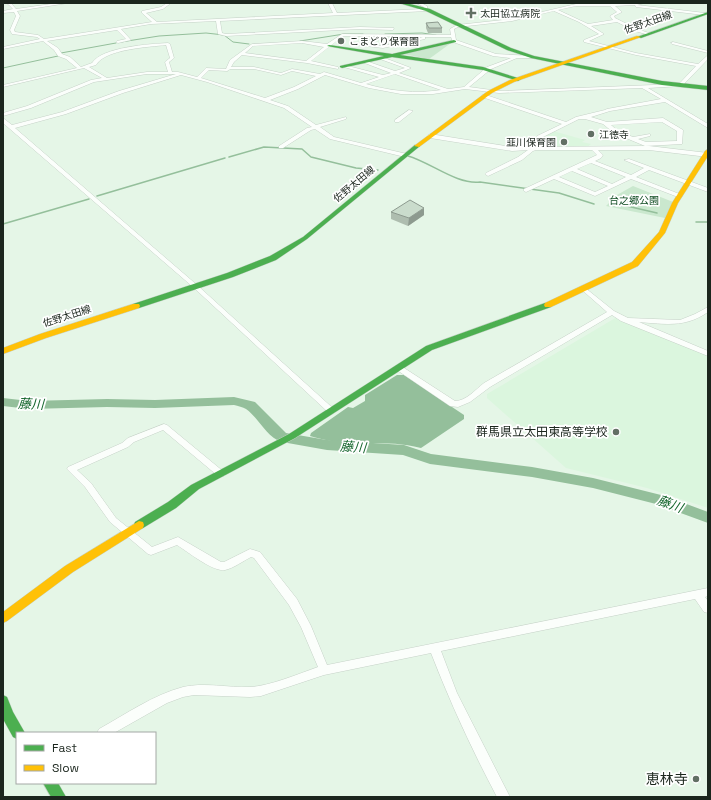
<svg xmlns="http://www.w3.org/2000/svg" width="711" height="800" font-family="'Space Grotesk','Noto Sans JP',sans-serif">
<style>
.built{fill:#dbf6de}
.green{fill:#cae8ce}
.water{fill:#94bf9b}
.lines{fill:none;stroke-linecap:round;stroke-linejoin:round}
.stream-far2{stroke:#94bf9b;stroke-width:1}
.stream-far1{stroke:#94bf9b;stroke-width:1.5}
.stream{stroke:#94bf9b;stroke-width:2}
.river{fill:#94bf9b;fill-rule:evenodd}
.street-casing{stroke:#c6d2c8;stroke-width:1}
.fast-casing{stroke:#c6d2c8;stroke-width:1}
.slow-casing{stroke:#c6d2c8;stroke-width:1}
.street{fill:#fbfefb;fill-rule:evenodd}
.fast{fill:#4caf50;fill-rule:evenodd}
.slow{fill:#ffc107;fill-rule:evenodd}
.wall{fill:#aebdaf}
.shaded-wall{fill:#8d9a8f}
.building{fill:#cadccc;stroke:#8d9a8f}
.poi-dot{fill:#626f64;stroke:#fff;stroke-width:1.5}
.labels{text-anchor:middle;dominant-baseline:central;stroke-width:3.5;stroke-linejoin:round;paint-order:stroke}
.far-poi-label{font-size:10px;fill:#1b261d;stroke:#fff;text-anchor:start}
.far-street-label{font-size:10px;fill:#1b261d;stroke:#fff}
.far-park-label{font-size:10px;fill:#0b491e;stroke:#fff}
.poi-label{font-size:12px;fill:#1b261d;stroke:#fff;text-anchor:end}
.water-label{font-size:13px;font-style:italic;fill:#15662d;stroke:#fff}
.near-poi-label{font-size:14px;fill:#1b261d;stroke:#fff;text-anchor:end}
</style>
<rect width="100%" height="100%" fill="#e5f6e7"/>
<g class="built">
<path d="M553 131 585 140 582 142 591 144 586 148H536L539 139Z"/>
<path d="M617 317 708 356V508L647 488 566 468 487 398V394Z"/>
</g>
<g class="green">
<path d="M451 43 429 59 403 54Z"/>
<path d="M633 186 673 202 665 218 606 206 611 201 608 200Z"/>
</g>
<path class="water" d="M397 375H404L464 415V419L421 448C397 442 377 443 353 443 338 443 324 440 310 436L311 433 348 407 353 408 365 401V395Z"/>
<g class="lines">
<g class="stream-far2">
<path d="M385 34 422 33 436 35"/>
<path d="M300 41 344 34H363"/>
<path d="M121 42 159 36 206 33 224 35 233 42 249 44"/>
<path d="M61 53 116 43"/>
<path d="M3 68 58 56 57 54"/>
</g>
<g class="stream-far1">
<path d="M408 156C430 162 457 185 480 182L559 193 594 204"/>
<path d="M229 157 264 147 302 149 311 157 356 168 378 170"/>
<path d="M97 196 225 158"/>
<path d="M614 203 657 213"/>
<path d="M696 222H708"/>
<path d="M3 224 89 199"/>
</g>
<g class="stream">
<path d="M303 441 306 439"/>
<path d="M336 446 340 440"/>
</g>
<path class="river" d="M234 397 255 402 286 433 327 440 404 445 431 454 532 467 593 478 665 496 708 512V523L656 504 593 488 532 477 430 464 403 455 327 450 282 442C266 437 259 418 246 409 243 407 238 406 234 405L155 408 107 407 29 409 3 406V398L29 401 107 399 155 400Z"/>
<g class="street-casing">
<g id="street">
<path d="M7 3H11L16 9 58 3H68L17 11 20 16 14 30 15 32 38 35 44 39 152 22 142 13V11L161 7 167 3H171L163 9 146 13 157 22 333 13 328 3H332L337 13 423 9 424 7 416 3H421L427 6V9L430 10 428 11 220 21 222 33 226 34 360 27 394 28 393 30 360 29 226 36 218 34 216 21 151 24 121 29 131 40 118 43 116 42 117 41 126 39 117 30 47 41 58 48 62 54 70 57 81 67 92 63C102 47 150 44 168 43L170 44 174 58 169 62 172 72H178L197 77 206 68 226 69 230 60 252 44 302 41 327 44 342 34 451 35 450 29 457 25 512 19 576 4 645 3 637 5 705 13 704 15 636 7 635 5 615 6 622 12 614 16 615 18 637 29 649 33V35L635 31 617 22 591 26 604 34 589 41 636 53 698 64 708 55V59L682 86 648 88 708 124V128L665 102 610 111 591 117 607 122 663 118 683 130 682 144 645 146 614 133 603 124 585 119H579L541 138 538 147 649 146 708 153V157L649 150H598L603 155 601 158 595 161 631 175 644 168 624 160 629 159 708 188V192L649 170 636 177 682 195V197H678L631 179 595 196 554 179 526 192 524 191V189L597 155 592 150H536L533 151 522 160 488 176 485 174 486 173 518 157 528 150 512 151 430 138 427 136 430 134 512 147H532L537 136 562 124 482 97V95H486L566 122 576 117 605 110 607 109 661 99 642 88 499 93 465 89 433 94H401L369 88 325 75 298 89 270 100 288 106 316 125 346 117V119L320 127 334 137 407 154V156L405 157 330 139 315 129 311 130 283 148H279V146L307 128 312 127 284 108 207 82 181 75 123 93 66 114 15 128 197 285 336 411 332 414 329 413 193 287 3 123V118L12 125 62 112 119 91 176 74H147L94 82 31 108 3 116V113L27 106 91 80 102 78 84 68 3 87V85L77 68 66 59 58 56 54 50 43 41 3 49V47L40 39 37 37 12 34 10 30 16 16 14 12 3 13V11L13 9ZM576 6H610L617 12 610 16 613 20 588 24 558 10ZM554 11 579 22 599 34 584 40V42L636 55 696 66 679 84 499 91 469 87 491 69 517 58H533L535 57 533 56 496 54 456 40 454 29 458 27 512 21ZM343 36 423 37 383 46 352 43 350 44 383 48 425 39V37H451L453 42 493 56 511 58 487 67 464 87 448 89 399 73 411 68 382 57H380V59L405 68 395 71 366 61 362 62 391 73 383 75 344 65V67L379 77 361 83 324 72 320 74 292 69 281 73 254 67H231L234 62 242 55 307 63 338 69V67L311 61ZM302 43 324 47 306 61 245 53 253 46ZM166 45 170 58 165 62 168 72H147L107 78 89 67 96 65C105 49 149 47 166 45ZM230 69H254L281 75 292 71 316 76 294 87 265 98 201 78 209 70 227 71ZM395 74 441 90C416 94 390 91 366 84ZM662 122 677 131V141L646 142 638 139 650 136V134L633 137 618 131 611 125ZM591 163 626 177 612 184 577 169ZM572 171 608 186 595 192 559 177Z"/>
<path d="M673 42 708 51V53L672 44 671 43Z"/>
<path d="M409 110 413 111 399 122H395V120Z"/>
<path d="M584 287 614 311 628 318 680 320 695 314 708 307V312C685 328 665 324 639 322L708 351V356L621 321 612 315 490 387 470 402 458 407 450 406 394 368 395 366H401L455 401C466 401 475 390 484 383L607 312 582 290 581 289Z"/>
<path d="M164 424 167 425 224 472 225 474 224 476H218L163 430 134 442 128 447 77 470 91 483 116 518 152 547 178 537 221 562H224L250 549 260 552 297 599 311 626 327 665 708 588V596L705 597 708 601V613L704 612 695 599 441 651 457 693 510 797H497C472 750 450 702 431 653L324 675 261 696 250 697 194 695 183 697 167 703 114 733H97L99 729C126 714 153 695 183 687 205 682 228 688 250 687 270 686 298 674 318 667L301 627 289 605 254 558 251 557C243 561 234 568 225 570 213 572 188 552 177 545L151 555 148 554 110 522 85 487 67 469 68 467 122 443 128 438Z"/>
</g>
</g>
<g class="fast-casing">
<g id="fast">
<path d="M399 3H406L430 9 511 48 534 56 662 81 708 86V90L662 85 531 58 507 50 426 11Z"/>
<path d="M708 12V14L641 38 637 37Z"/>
<path d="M454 40 456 41V42L400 55 483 67 521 79 518 81 483 70 392 57 342 68 340 67V66L384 56 327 46 329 45 392 54Z"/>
<path d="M415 145 420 146 307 239 276 260 233 277 139 308H133L132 306 133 304 227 273 270 256 303 237Z"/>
<path d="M545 303H548L552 305 551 307 432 350 295 438 199 489 176 508 143 528 139 529 135 528 134 525 135 522 168 502 191 485 289 434 426 346Z"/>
<path d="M3 695 7 697 13 712 25 733H17V739L13 737 3 719Z"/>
<path d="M43 783H58L66 797H51Z"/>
</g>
</g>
<g class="slow-casing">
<g id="slow">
<path d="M637 36 641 37 514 82 492 93 419 147 414 146 488 91 510 80Z"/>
<path d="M708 149V156L678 203 665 233 638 266 551 307H545L544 305 545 303 632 262 659 232 672 203 705 151Z"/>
<path d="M133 304H139L140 306 139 308 46 338 3 354V348L40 334Z"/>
<path d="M139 521 143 522 144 525 143 528 73 572 7 621 3 623V612L65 566Z"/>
</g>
</g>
<use href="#street" class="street"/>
<use href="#fast" class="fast"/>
<use href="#slow" class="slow"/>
</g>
<g class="wall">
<path d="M426 23 442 28V33H428L426 28Z"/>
<path d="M391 212 424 215 408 226 391 219Z"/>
</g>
<path class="shaded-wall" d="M424 208V215L408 226 409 218Z"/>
<g class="building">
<path d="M438 22 442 28H429L426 23Z"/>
<path d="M410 200 424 208 409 218 391 212Z"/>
</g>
<g class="poi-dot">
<path d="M469 7h4v4h4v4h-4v4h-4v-4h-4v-4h4z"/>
<circle cx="341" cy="41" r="4"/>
<circle cx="591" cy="134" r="4"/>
<circle cx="564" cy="142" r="4"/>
<circle cx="616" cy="432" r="4"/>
<circle cx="696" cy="779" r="4"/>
</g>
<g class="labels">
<g class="far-poi-label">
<text x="480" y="13">太田協立病院</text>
<text x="349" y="41">こまどり保育園</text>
<text x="599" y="134">江徳寺</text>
<text x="556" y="142" text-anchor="end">韮川保育園</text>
</g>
<g class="far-street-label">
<text transform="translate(648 22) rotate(-19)">佐野太田線</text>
<text transform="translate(354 184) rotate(-40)">佐野太田線</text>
<text transform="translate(67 316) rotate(-18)">佐野太田線</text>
</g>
<g class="far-park-label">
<text x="634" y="200">台之郷公園</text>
</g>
<g class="poi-label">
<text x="608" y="432">群馬県立太田東高等学校</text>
</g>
<g class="water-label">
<text transform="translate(31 404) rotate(2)">藤川</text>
<text transform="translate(353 447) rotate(4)">藤川</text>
<text transform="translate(670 504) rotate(20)">藤川</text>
</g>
<g class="near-poi-label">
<text x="688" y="779">恵林寺</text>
</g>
</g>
<rect width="711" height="800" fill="none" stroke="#1b261d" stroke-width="8"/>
<rect x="16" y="732" width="140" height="52" fill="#ffffff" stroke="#a4a8a5"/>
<rect x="24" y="745" width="20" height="6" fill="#4caf50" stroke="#a4a8a5"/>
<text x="52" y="752" font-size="12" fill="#1b261d">Fast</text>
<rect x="24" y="765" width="20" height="6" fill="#ffc107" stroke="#a4a8a5"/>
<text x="52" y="772" font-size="12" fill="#1b261d">Slow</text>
</svg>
